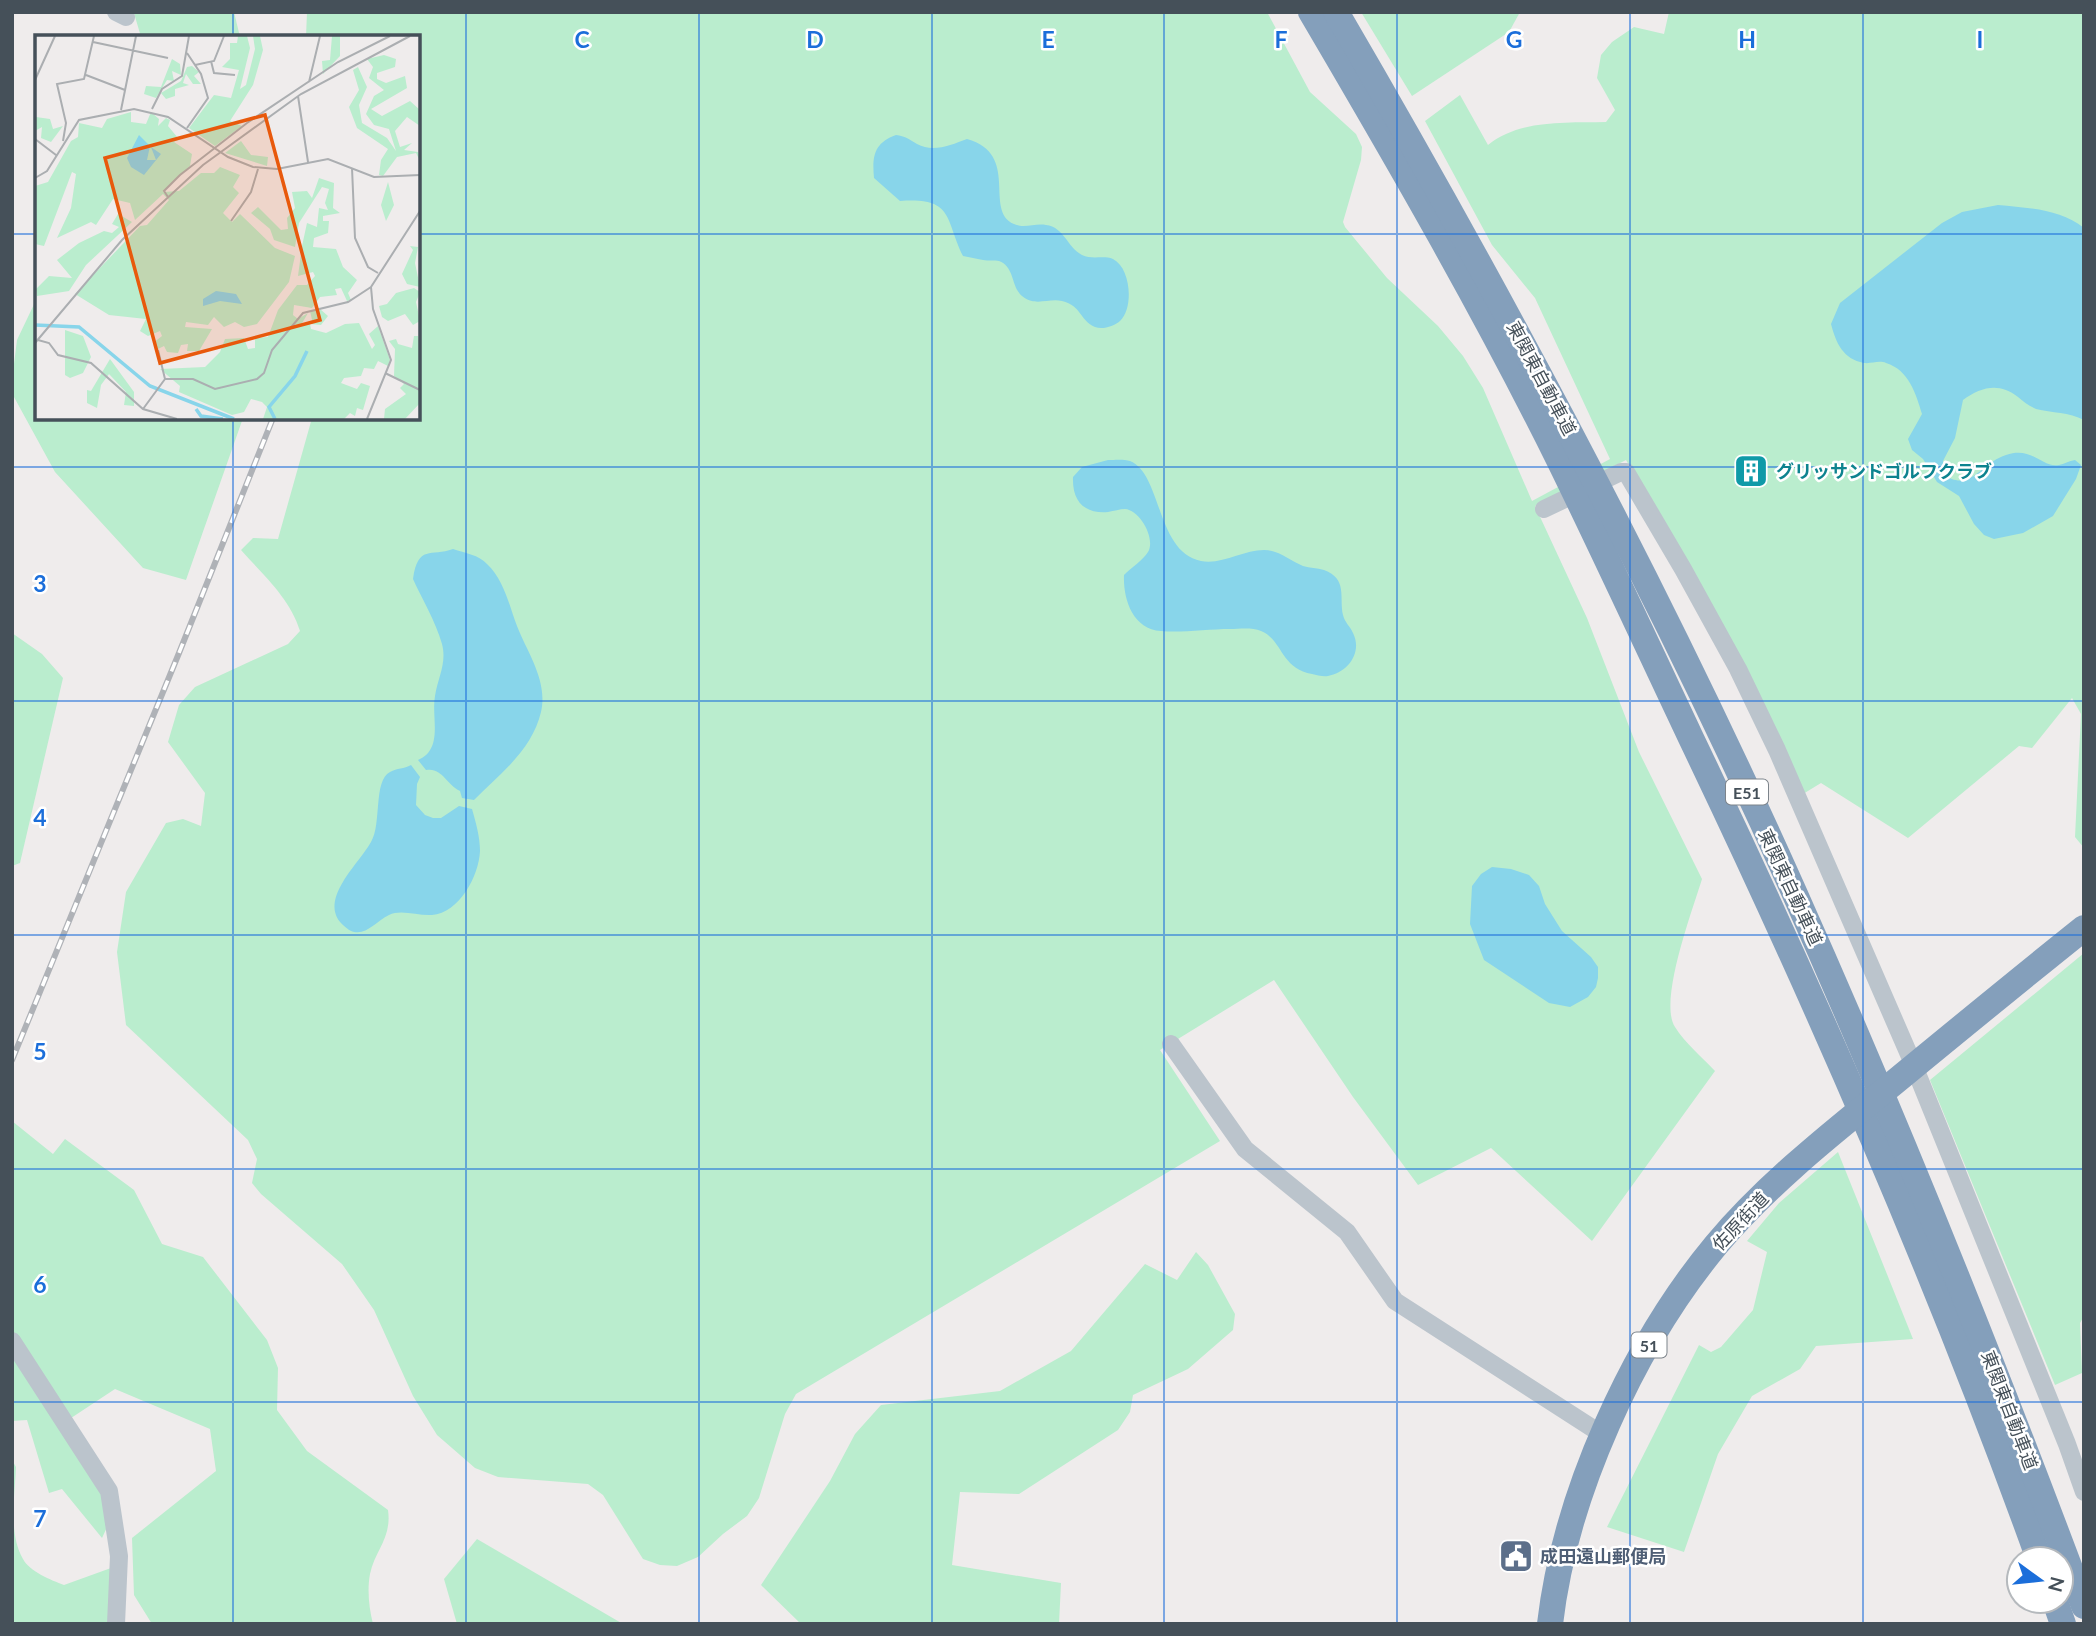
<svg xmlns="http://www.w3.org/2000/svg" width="2096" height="1636" font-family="Lato,'Noto Sans JP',sans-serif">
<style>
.green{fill:#baedce}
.water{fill:#88d5ea}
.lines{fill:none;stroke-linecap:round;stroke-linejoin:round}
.minor{stroke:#bbc4cc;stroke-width:18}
.highway{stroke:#849fbb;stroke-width:26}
.rail-casing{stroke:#afb2b7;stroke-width:6}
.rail{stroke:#fff;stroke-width:3.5;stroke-dasharray:10;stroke-linecap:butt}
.grid{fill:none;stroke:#1b6eda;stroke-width:2;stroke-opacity:0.55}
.labels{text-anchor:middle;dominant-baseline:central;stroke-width:5;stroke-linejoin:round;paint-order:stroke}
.shield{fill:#fff;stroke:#7d848b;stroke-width:2}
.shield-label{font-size:16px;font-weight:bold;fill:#455059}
.street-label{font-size:18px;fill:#455059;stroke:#fff}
.culture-label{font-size:18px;font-weight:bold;fill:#0d838f;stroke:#fff;text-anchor:start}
.service-label{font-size:18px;font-weight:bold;fill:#4e5e75;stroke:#fff;text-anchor:start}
.inset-river{fill:none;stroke:#88d5ea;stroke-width:3.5}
.inset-road{fill:none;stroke:#abaeb1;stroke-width:2}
.view{fill:#e8590c;fill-opacity:0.15;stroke:#e8590c;stroke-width:3.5}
.inset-edge{fill:none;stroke:#455059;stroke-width:3.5}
.grid-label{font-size:23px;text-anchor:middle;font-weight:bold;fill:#1b6eda;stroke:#fff;stroke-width:5;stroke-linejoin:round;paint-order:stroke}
</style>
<rect width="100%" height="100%" fill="#efecec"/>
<g class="green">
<path d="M234 12 240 37H141L134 13Z"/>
<path d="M307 12H1267L1310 92 1356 134 1362 147 1361 160 1343 222 1345 227 1387 278 1438 326 1463 356 1483 388 1532 501 1610 459 1535 298 1492 245 1425 121 1460 95 1488 145C1520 119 1567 123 1606 122L1615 110 1597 78 1601 55 1612 42 1634 27 1664 34 1669 12H2084V848L2075 837 2081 714 2072 698 2032 748 2019 746 1908 838 1821 783 1803 794 1716 614 1626 460 1535 506 1587 618 1639 752 1702 879C1693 909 1658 1001 1675 1027 1685 1043 1702 1057 1715 1071L1592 1241 1491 1148 1418 1185 1353 1097 1274 980 1160 1050 1220 1141 796 1394 785 1414 759 1498 747 1516 723 1534 698 1557 677 1566 660 1565 643 1559 603 1495 588 1484 498 1477 475 1468 437 1435 413 1396 374 1310 342 1264 261 1194 252 1183 257 1159 248 1140 126 1025 117 952 126 892 166 823 183 819 201 826 205 793 168 742 179 705 195 687 288 644 300 631C290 598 263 575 241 550L253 538 278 539 312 418H418V37H306Z"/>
<path d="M1361 12H1520L1509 32 1412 96Z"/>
<path d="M37 298V418H243L186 580 143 568 55 472 14 397 13 372 17 340Z"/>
<path d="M12 633 42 654 63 678 20 863 12 866Z"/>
<path d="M2084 953V1316L2080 1323 2082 1373 2055 1385 1930 1080Z"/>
<path d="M12 1121 53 1154 65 1139 134 1190 162 1244 203 1257 267 1340 278 1368 277 1410 307 1451 388 1510C392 1538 375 1550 370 1574 367 1590 369 1608 373 1624H152L134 1595 132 1538 216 1471 210 1429 115 1389 62 1424 97 1479 109 1523 102 1538 62 1489 49 1493 27 1420 12 1421Z"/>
<path d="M1838 1152 1913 1339 1816 1346 1800 1369 1752 1396 1718 1454 1684 1552 1607 1527 1699 1345 1711 1352 1721 1347 1753 1310 1767 1252 1747 1241 1779 1203Z"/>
<path d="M1196 1252 1208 1265 1235 1314 1233 1330 1188 1369 1133 1395 1130 1412 1118 1430 1019 1494 960 1492 952 1565 1061 1583 1059 1624H801L761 1585 830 1481 855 1434 881 1405 1000 1391 1071 1351 1145 1264 1177 1280Z"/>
<path d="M12 1460 16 1467C15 1495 8 1533 23 1559 30 1572 51 1580 64 1585L111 1568 110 1624H12Z"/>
<path d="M477 1539 623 1624H457L444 1579Z"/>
</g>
<g class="water">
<path d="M896 135C905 136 909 139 917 144 933 153 951 145 967 139 1021 154 983 211 1014 224 1024 229 1035 223 1046 225 1064 227 1067 247 1082 255 1092 260 1104 255 1113 259 1131 268 1134 308 1120 321 1114 326 1103 330 1095 327 1080 321 1082 306 1062 301 1048 298 1035 307 1022 296 1011 287 1015 267 999 261 995 260 988 261 983 260 976 259 970 257 963 256 945 219 954 197 900 201L874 178C872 156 874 143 896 135Z"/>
<path d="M1998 205C2028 208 2060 209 2084 228V420C2069 412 2052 413 2036 409 2029 406 2024 402 2018 397 1999 382 1981 387 1963 400L1955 438 1943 461V474C1970 494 1982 462 2006 455 2033 446 2041 468 2059 465 2064 464 2069 461 2075 460L2081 465 2076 479 2053 516 2023 533 1994 539 1984 535 1974 524 1959 496 1937 482 1923 459 1912 450 1908 439 1922 414C1916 394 1909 370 1886 363 1879 360 1871 364 1864 363 1843 359 1836 343 1831 324L1840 303 1942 223 1962 212Z"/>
<path d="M1108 460C1114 460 1124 459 1130 461 1162 474 1156 552 1201 561 1222 565 1243 550 1264 550 1279 550 1290 561 1303 566 1310 568 1317 568 1324 570 1348 579 1339 597 1343 615 1345 623 1350 626 1353 633 1363 653 1347 673 1328 676 1323 677 1317 675 1312 674 1280 668 1283 640 1261 631 1252 627 1239 629 1230 629 1209 629 1180 633 1161 631 1132 629 1123 598 1124 575 1131 568 1143 560 1148 552 1156 539 1140 510 1125 509 1120 509 1114 511 1108 512 1084 514 1072 501 1073 477L1082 467Z"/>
<path d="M453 549C465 553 479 555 487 564 504 580 509 605 517 626 528 654 548 681 541 712 532 750 500 774 474 800L462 798 460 791C446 784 442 767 426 770L418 760C444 749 431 717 435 696 438 677 447 663 442 644 436 622 422 599 413 579 418 544 431 557 453 549Z"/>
<path d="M411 765 420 777 417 784 416 805 425 815 433 818H441L459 806 472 809C476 823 480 837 480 851 479 876 459 913 432 915 418 916 401 909 389 915 373 923 361 943 343 925 317 900 359 864 371 842 382 824 373 781 390 772 397 768 404 769 411 765Z"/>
<path d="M1492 867 1511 869 1529 875 1539 886 1545 904 1562 931 1591 957 1598 967V978L1596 987 1588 997 1570 1007 1549 1003 1484 960 1470 924 1472 886 1481 874Z"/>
</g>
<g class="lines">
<g class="minor">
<path d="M116 12 126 17"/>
<path d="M1544 509 1621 472H1626L1683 569 1738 669 1777 750 1914 1066 2067 1444 2084 1492"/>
<path d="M1171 1044 1245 1149 1347 1232 1395 1301 1603 1435"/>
<path d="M12 1341 109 1491 119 1556 116 1624"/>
</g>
<g class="highway">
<path d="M1311 12C1398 160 1485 310 1561 464 1605 554 1647 645 1690 736 1819 1005 1938 1278 2039 1559"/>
<path d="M1336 12C1503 298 1659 590 1794 892 1899 1127 1994 1365 2084 1606"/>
<path d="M2055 1601 2063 1624"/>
<path d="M1550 1624C1565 1495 1633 1345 1716 1245 1763 1189 1822 1141 1879 1095 1947 1039 2015 983 2084 928"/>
</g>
<g class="rail-casing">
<path id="rail" d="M12 1060 179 653 273 418"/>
</g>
<use href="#rail" class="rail"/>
</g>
<path class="grid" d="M233 12V37M466 12V1624M699 12V1624M932 12V1624M1164 12V1624M1397 12V1624M1630 12V1624M1863 12V1624M12 234H37M418 234H2084M233 418V1624M12 467H2084M12 701H2084M12 935H2084M12 1169H2084M12 1402H2084"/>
<defs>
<g id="building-square" transform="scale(1.75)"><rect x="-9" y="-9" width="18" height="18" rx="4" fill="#0f9aa8" stroke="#fff"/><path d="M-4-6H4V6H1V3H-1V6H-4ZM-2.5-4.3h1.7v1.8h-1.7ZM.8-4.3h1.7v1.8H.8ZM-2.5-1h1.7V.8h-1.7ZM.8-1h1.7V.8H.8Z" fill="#fff"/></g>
<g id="civic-square" transform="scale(1.75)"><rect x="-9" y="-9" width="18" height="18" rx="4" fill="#5c6f8a" stroke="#fff"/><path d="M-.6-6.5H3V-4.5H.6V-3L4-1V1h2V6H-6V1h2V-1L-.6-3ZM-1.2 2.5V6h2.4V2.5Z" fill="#fff"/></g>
</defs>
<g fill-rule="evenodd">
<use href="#building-square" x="1751" y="471"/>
<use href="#civic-square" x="1516" y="1556"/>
</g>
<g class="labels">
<g class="shield">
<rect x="1726" y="779.5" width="42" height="25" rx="5"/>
<rect x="1631.5" y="1332.5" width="35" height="25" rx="5"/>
</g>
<g class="shield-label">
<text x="1747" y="792">E51</text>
<text x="1649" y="1345">51</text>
</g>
<g class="street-label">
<text transform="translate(1542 378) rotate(62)">東関東自動車道</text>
<text transform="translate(1791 887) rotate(65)">東関東自動車道</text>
<text transform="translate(1740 1221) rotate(-47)">佐原街道</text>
<text transform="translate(2010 1410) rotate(69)">東関東自動車道</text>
</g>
<g class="culture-label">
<text x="1776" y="471">グリッサンドゴルフクラブ</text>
</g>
<g class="service-label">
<text x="1540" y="1556">成田遠山郵便局</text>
</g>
</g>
<g transform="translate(35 35)">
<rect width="385" height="385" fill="#efecec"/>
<path d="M203 1H212L215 13 205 54 211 50 220 14 218 1H225L228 15 218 50 195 86 207 91 180 111 154 93 179 60 196 63 204 35 187 32 195 24V8H202ZM297 1H305V21L288 39 287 26 295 25ZM349 20 361 24 360 32 342 38V44L351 48 370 41 372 53 336 74 347 81 375 66 385 75V91L372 82 360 96 365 112 377 108 369 115 383 117 385 126 381 118 362 122 348 141 344 140 346 125 353 114 322 93 314 72 324 55 318 35 323 32 332 52 324 70 327 88 352 103 361 116 354 94 339 90 331 79 339 61 349 55 334 43 338 32 332 24ZM137 24 145 29 146 40 137 36 139 46 132 45 121 63 109 59 111 51 126 52ZM157 31 164 37 159 41 166 49H158L151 39 148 48 154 50 140 54V61L131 64 126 58 146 46 152 32ZM0 76 1 82 15 84 18 94 28 91 16 107 6 103 7 92 0 96ZM96 77V87L111 89 116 77 124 84 123 91 131 83 135 85 133 91 143 103 156 98 139 107 157 119 155 131 128 157 144 156 166 138H179L185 132 205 140 198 152 204 158 188 178 197 187 205 179 240 213 260 221 254 247 222 289 209 292 200 287 189 292 179 282 173 290 151 287 150 292 177 294 164 316H152L153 309 146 310 143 318 132 317 129 311 123 314 118 308 127 301 125 296 113 301 105 296 111 284 74 280 40 259 105 191 112 190 134 165 128 159 100 185 95 168 78 164 61 190 56 187 22 203 36 173 41 139 37 137 9 211 0 209V151L13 147 36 106 43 102 44 88 67 93 72 84ZM206 106 216 120 233 122 232 131 190 118ZM284 143 299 148 298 173 305 178 288 181V186H294L293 198 279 203 278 212 301 214 308 232 322 245 313 258 316 265 312 266 306 253 300 254 302 260 285 262 277 273 259 270 258 280 263 284 273 278 266 290 277 285 275 276 285 274 293 281 286 290 275 289 276 294 291 298 310 289 324 288 337 314 340 310 334 299 343 291 355 325 353 331 343 326 339 334 329 333 326 341 309 343 306 348 322 354 326 348 335 351 328 375 322 373 320 381 315 378 309 384H228L232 372 227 367 216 364 209 377 197 380 144 357 145 351 125 334 170 332 185 317 190 304 209 303 213 314 220 313V303L233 302 243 275 262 250H272L280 241 278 237 263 241 267 211 272 188 282 192 284 173 293 175 290 168 294 154 287 152 264 188 260 212 239 205 235 194 216 178 223 172 246 195 253 194 252 183 260 173 257 157 272 156 277 163ZM353 147 359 170 351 186 346 170ZM83 179 97 187 51 230 34 256 2 261 1 254 14 241 37 243 22 225 44 208 69 196 77 198 84 192 77 189ZM375 211 383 212 380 228 385 252 372 249 367 239 378 215ZM379 253 385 257 381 267 385 286 378 290 370 279 353 286 347 282 344 271 352 269 361 258ZM30 295 48 301 56 322 48 338 35 343 30 340ZM379 301H383L385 310V368L370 384H349L350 374 371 359 365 353 369 349 359 341 360 314 354 306 361 304 363 309 377 313ZM75 324 99 357V371L89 370 91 357 74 339 66 350 62 373 52 368V355L56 356Z" fill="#baedce"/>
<path d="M104 100 115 111 112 125H121L116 112 126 119 109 140 96 132 92 123ZM181 256 201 259 207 269 185 266 168 271V264Z" fill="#88d5ea"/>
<path class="inset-river" d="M0 290 44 292 115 351 199 384M161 374 166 381 188 384M240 384 234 372 260 341 272 316"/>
<path class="inset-road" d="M58 7 133 23M176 26 179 38 200 40M160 30 179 26 189 1M51 40 90 55M0 45 20 1M274 47 285 1M263 61 273 127M117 74 127 54 147 41 154 1M86 75 101 1M152 93 173 63 166 39 152 18M0 104 21 120M28 106 31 88 22 49 49 44 59 1M317 133 320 203 333 232 343 238M0 143 12 136 44 85 99 74 133 82 193 122 218 132 242 134 293 124 339 142 385 140M133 162 129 156 145 140 212 88 303 27 355 1M196 186 216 157 223 134M3 305 14 308 23 320 56 328 108 374 142 384M0 308 87 205 168 130 266 59 375 1M123 315 130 344H158L180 354 222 344 229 338 237 315 268 278 313 267 336 252M350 338 385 355M108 374 130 344M332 384 356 325 338 274 336 252 385 176"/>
<path class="view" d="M230 80 285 285 125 328 70 123Z"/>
<rect width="385" height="385" class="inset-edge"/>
</g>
<g class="grid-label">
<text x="582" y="48">C</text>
<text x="815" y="48">D</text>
<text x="1048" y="48">E</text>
<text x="1281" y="48">F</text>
<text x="1514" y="48">G</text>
<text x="1747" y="48">H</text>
<text x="1980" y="48">I</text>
<text x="40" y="592">3</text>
<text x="40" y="826">4</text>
<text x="40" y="1060">5</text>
<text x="40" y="1293">6</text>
<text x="40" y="1527">7</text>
</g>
<rect width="2096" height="1636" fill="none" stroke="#455059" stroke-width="28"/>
<g transform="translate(2040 1580) rotate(105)"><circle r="33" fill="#ffffff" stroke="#b5b9bd" stroke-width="2"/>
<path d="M0-5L12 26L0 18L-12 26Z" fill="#1b6eda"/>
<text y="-10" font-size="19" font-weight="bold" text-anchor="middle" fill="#455059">N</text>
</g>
</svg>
